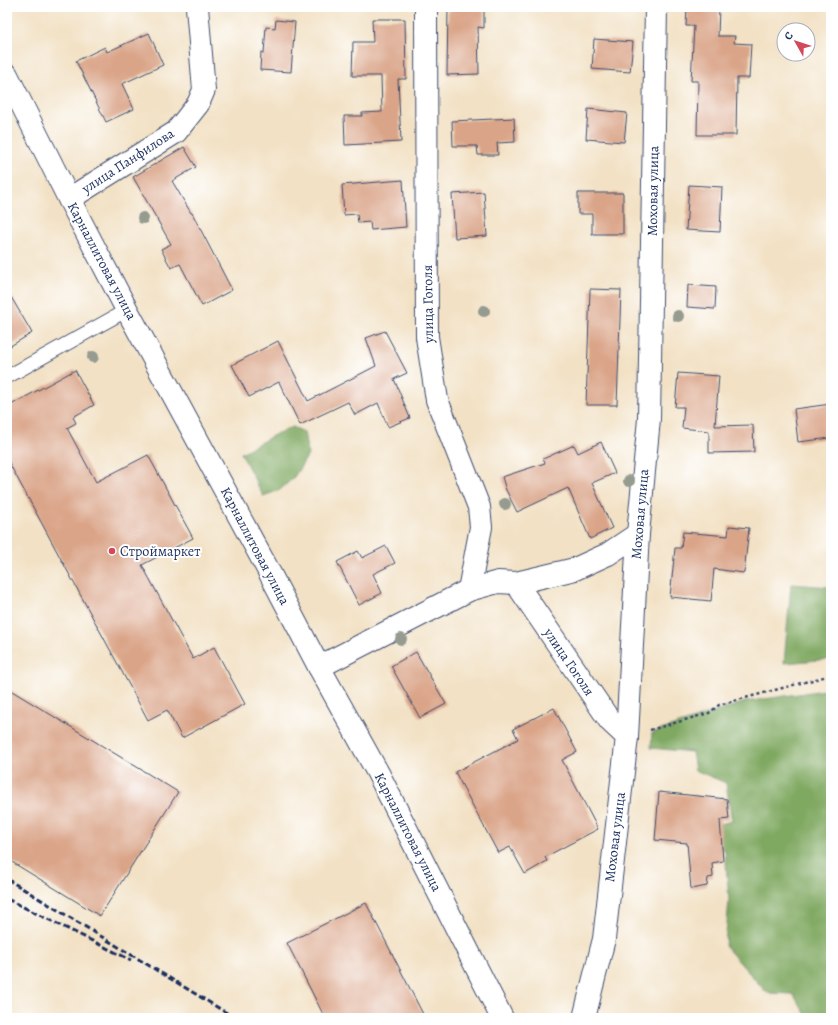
<svg xmlns="http://www.w3.org/2000/svg" width="838" height="1025" font-family="Alegreya,serif">
<style>
.forest{fill:#7fa860;stroke:#4d6c5f}
.building{fill:#daa488}
.lines{fill:none;stroke-linecap:round;stroke-linejoin:round}
.service-casing{stroke:#3b4a6d;stroke-width:15}
.minor-casing{stroke:#3b4a6d;stroke-width:24}
.tertiary-casing{stroke:#3b4a6d;stroke-width:24}
.path{stroke:#3b4a6d;stroke-width:2.5;stroke-dasharray:3 3;stroke-linecap:butt}
.service{stroke:#fff;stroke-width:13}
.minor{stroke:#fff;stroke-width:22}
.tertiary{stroke:#fff;stroke-width:22}
.rail{stroke:#1b2f5e;stroke-width:3;stroke-dasharray:6 3;stroke-linecap:butt}
.tree{fill:#959b8f}
.poi-dot{fill:#d1495b;stroke:#fff;stroke-width:1.5}
.labels{text-anchor:middle;dominant-baseline:central;stroke-width:4;stroke-linejoin:round;paint-order:stroke}
.street-label{font-size:14px;fill:#1b2f5e;stroke:#fff}
.poi-label{font-size:14px;fill:#1b2f5e;stroke:#fff;text-anchor:start}
</style>
<rect width="100%" height="100%" fill="#fff"/>
<filter id="ink" filterUnits="userSpaceOnUse"><feTurbulence type="fractalNoise" baseFrequency=".025" numOctaves="2"/><feDisplacementMap in="SourceGraphic" scale="8" xChannelSelector="R" yChannelSelector="G"/><feConvolveMatrix kernelMatrix="1 2 1 2 8 2 1 2 1" color-interpolation-filters="sRGB"/></filter>
<filter id="wash" filterUnits="userSpaceOnUse"><feTurbulence type="fractalNoise" baseFrequency=".012" numOctaves="4" result="noise"/><feDisplacementMap in="SourceGraphic" scale="16" xChannelSelector="R" yChannelSelector="G"/><feGaussianBlur stdDeviation="0.9" result="paint"/><feColorMatrix in="noise" values="0 0 0 0 0 0 0 0 0 0 0 0 0 0 0 0 0 1.4 0 .05"/><feComposite in="paint" operator="in"/></filter>
<g filter="url(#wash)">
<rect width="100%" height="100%" fill="#f2e1c4"/>
<g class="forest">
<path d="M293 427 304 432 308 455 294 477 280 490 263 496 241 453 278 433Z"/>
<path d="M791 584 831 587V659L784 663Z"/>
<path d="M831 689V1018H808L793 994 767 993 725 946 729 900 725 850 704 839 708 827 732 821 726 783 695 770 692 752 651 748 652 733 745 702Z"/>
</g>
<g id="blocks">
<g class="building">
<path d="M448 7H484V28L478 27 479 74 447 75Z"/>
<path d="M687 7H719L718 36H735L734 43 751 44 749 78H737L736 135H697L698 81H691L694 26H686Z"/>
<path d="M372 19H405L406 79H398L401 142 345 145 344 116H362V113L382 112 381 76H352L353 42H373Z"/>
<path d="M276 20 295 22 291 72 260 70 261 52 264 53 266 27 275 28Z"/>
<path d="M149 33 163 65 122 84 134 109 106 122 76 61 105 47 107 52Z"/>
<path d="M594 39 633 42 630 72 592 69Z"/>
<path d="M588 109 627 113 624 142 586 139Z"/>
<path d="M514 118 515 142 497 143 498 155H478L477 146H453L452 121Z"/>
<path d="M184 147 196 167 172 181 191 213H192L232 290 202 306 180 264 171 268 161 249 171 244 133 177Z"/>
<path d="M403 180 406 227 371 230 370 222 358 223 357 214 344 215 342 185Z"/>
<path d="M689 185 722 187 720 232 686 230Z"/>
<path d="M484 192 487 236 455 238 452 194Z"/>
<path d="M578 193H623V234H592V214H578Z"/>
<path d="M688 285 716 287 715 309 687 307Z"/>
<path d="M590 289 621 290 617 405H586Z"/>
<path d="M7 290 32 333 7 348Z"/>
<path d="M385 331 407 373 394 379 410 418 388 427 378 403 355 415 348 402 300 425 279 382 249 397 232 365 278 341 308 401 376 366 366 338Z"/>
<path d="M75 370 94 405 73 417 76 423 67 428 96 482 148 455 193 538 142 565 193 659 214 647 245 704 182 738 167 710 148 720 7 459V407Z"/>
<path d="M678 373 719 376 715 426 753 425 754 452 709 453V431L682 428 684 407H675Z"/>
<path d="M831 404V438L798 442 794 409Z"/>
<path d="M601 442 615 473 592 483 612 528 590 539 568 488 517 512 506 490 502 477 545 463 543 459 574 445 578 453Z"/>
<path d="M729 526 749 528 744 573 714 569 711 601 670 597 675 548H681L683 532 728 536Z"/>
<path d="M386 546 395 563 373 574 382 593 359 605 337 562 358 551 362 558Z"/>
<path d="M416 652 446 704 420 718 391 666Z"/>
<path d="M7 688 178 792 100 916 7 859Z"/>
<path d="M554 708 577 752 562 760 598 829 545 857 547 861 525 874 510 847 498 853 455 772 518 739 513 729Z"/>
<path d="M659 792 727 799 729 819 720 820 723 861 712 863 713 877 708 878 707 886 691 889 687 843 655 840Z"/>
<path d="M366 903 425 1018H325L287 943Z"/>
</g>
</g>
</g>
<g filter="url(#ink)">
<use href="#blocks" fill-opacity="0" stroke="#3b4a6d" stroke-width="1"/>
<g class="lines">
<g class="service-casing">
<path id="service" d="M7 377 127 310"/>
</g>
<g class="minor-casing">
<g id="minor">
<path d="M426 7 427 337 437 400 479 507 481 527 469 590"/>
<path d="M69 199 176 132 198 104 204 90 197 7"/>
<path d="M516 583 610 721 627 737"/>
<path d="M319 667 469 590 498 582 516 583 575 569 608 554 638 534"/>
<path d="M584 1018 604 939 627 737 638 534 649 419 656 7"/>
</g>
</g>
<g class="tertiary-casing">
<path id="tertiary" d="M7 75 69 199 127 310 266 566 319 667 378 773 502 1018"/>
</g>
<path class="path" d="M650 730 709 713 719 705 831 675"/>
<use href="#service" class="service"/>
<use href="#minor" class="minor"/>
<use href="#tertiary" class="tertiary"/>
<g class="rail">
<path d="M7 879 235 1018"/>
<path d="M7 899 131 960"/>
</g>
</g>
<g class="tree">
<circle cx="143" cy="218" r="6"/>
<circle cx="484" cy="311" r="6"/>
<circle cx="678" cy="316" r="6"/>
<circle cx="93" cy="357" r="6"/>
<circle cx="629" cy="481" r="6"/>
<circle cx="505" cy="504" r="6"/>
<circle cx="401" cy="639" r="6"/>
</g>
</g>
<circle class="poi-dot" cx="112" cy="551" r="4"/>
<g class="labels">
<g class="street-label">
<text transform="translate(128 161) rotate(-33)">улица Панфилова</text>
<text transform="translate(653 191) rotate(-89)">Моховая улица</text>
<text transform="translate(102 261) rotate(62)">Карналлитовая улица</text>
<text transform="translate(428 304) rotate(-91)">улица Гоголя</text>
<text transform="translate(640 514) rotate(-85)">Моховая улица</text>
<text transform="translate(255 546) rotate(62)">Карналлитовая улица</text>
<text transform="translate(569 662) rotate(56)">улица Гоголя</text>
<text transform="translate(408 832) rotate(63)">Карналлитовая улица</text>
<text transform="translate(615 837) rotate(-83)">Моховая улица</text>
</g>
<g class="poi-label">
<text x="120" y="551">Строймаркет</text>
</g>
</g>
<rect width="838" height="1025" fill="none" stroke="#fff" stroke-width="24"/>
<g transform="translate(796 42) rotate(309)"><circle r="19" fill="#ffffff" stroke="#a4acbf"/>
<path d="M0-3L7 15L0 10L-7 15Z" fill="#d1495b"/>
<text y="-6" font-size="11" font-weight="bold" text-anchor="middle" fill="#1b2f5e">С</text>
</g>
</svg>
